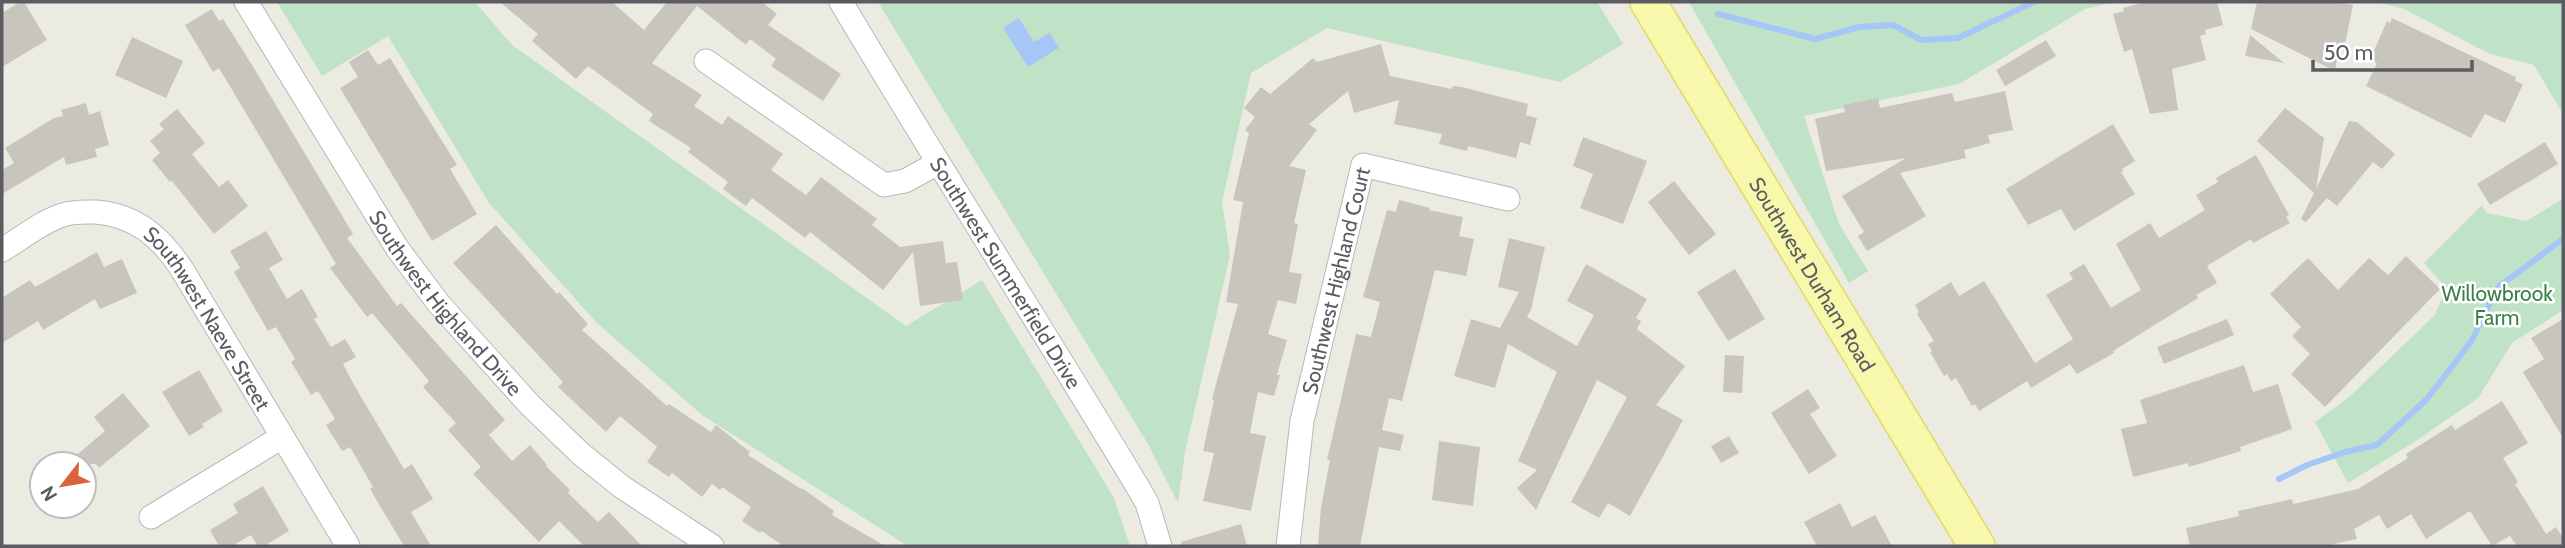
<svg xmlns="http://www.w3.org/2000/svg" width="2565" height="548" font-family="Cabin,sans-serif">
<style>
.green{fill:#c0e2c6}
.water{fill:#a6c6f8}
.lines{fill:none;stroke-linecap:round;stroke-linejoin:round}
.stream{stroke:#a6c6f8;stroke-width:6}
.building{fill:#c7c5be}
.minor-casing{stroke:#b7b8bd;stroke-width:25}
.primary-casing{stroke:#e5d861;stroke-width:38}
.minor{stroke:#fff;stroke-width:23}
.primary{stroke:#f7f8ab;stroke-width:35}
.labels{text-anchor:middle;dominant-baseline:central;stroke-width:5;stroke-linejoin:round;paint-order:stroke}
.street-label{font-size:21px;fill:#5a5c61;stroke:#fff}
.park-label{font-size:21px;fill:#3b804a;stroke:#fff}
</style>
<rect width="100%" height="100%" fill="#ecebe2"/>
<g class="green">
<path d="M277 2H475L512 45 906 326 982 280 1114 498 1130 546H908L702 415 597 323 489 203 388 36 322 76Z"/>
<path d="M878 2H1597L1623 44 1560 82 1327 28 1251 73 1222 202 1230 255 1185 452 1178 503 1148 444Z"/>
<path d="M1689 2H2114L2085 9 1959 84 1804 116 1839 224 1868 271 1849 283Z"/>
<path d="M2377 2H2563V114L2534 65 2490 54 2404 9Z"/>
<path d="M2563 199V310L2512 343 2478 398 2416 441 2348 483 2315 422 2348 398 2434 316 2447 289 2424 263 2482 205 2487 213 2526 221Z"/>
</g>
<path class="water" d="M1019 18 1034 42 1050 33 1059 48 1028 67 1003 28Z"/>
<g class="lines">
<g class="stream">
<path d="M1718 14 1815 39 1859 27 1893 25 1921 40 1958 38 2034 2"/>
<path d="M2279 479 2307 465 2345 452 2377 445 2426 400 2471 342 2498 287 2563 239"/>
</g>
</g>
<g class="building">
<path d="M20 2H24L47 40 2 67V13Z"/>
<path d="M500 2H612L644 30 667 2H762L777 14 768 25 841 74 823 101 771 66 776 59 750 39 746 45 697 6 652 63 702 95 694 106 722 125 728 116 783 154 771 170 806 195 821 177 877 219 872 225 900 247 943 241 946 263 957 262 963 300 920 306 913 252 883 290 810 232 805 238 752 198 746 206 723 189 728 182 688 152 691 148 649 121 653 114 588 66 576 79 532 41 538 34Z"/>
<path d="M2145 2H2217L2223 25 2205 30 2206 34 2200 36 2206 60 2172 69 2178 110 2150 114 2132 49 2124 52 2113 14 2124 11 2123 8Z"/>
<path d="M2257 2H2337L2353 5 2344 49 2339 47 2335 71 2251 29Z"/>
<path d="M212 9 219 21 223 19 252 65 353 234 347 238 397 306 401 303 505 420 489 435 512 461 530 445 547 465 546 466 570 490 568 493 598 522 609 512 642 546H584L559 521 539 542 473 474 481 467 448 430 456 423 423 387 429 381 372 313 367 317 330 268 336 264 219 68 213 72 185 25Z"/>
<path d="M2392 18 2516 77 2515 81 2523 84 2505 123 2485 114 2471 138 2366 86 2377 63 2370 60 2387 21 2390 23Z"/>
<path d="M2250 35 2284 63 2245 56Z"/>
<path d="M132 37 183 61 166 98 115 75Z"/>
<path d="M2046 40 2056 56 2005 86 1996 70Z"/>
<path d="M1381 44 1390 76 1452 89 1453 86 1462 87 1528 104 1526 115 1537 118 1530 145 1520 142 1516 158 1468 146 1467 151 1439 144 1442 134 1394 124 1399 100 1354 113 1348 91 1309 124 1317 130 1289 166 1306 170 1294 223 1298 224 1289 272 1302 274 1296 304 1278 300 1268 334 1287 340 1277 375H1280L1274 396 1258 392 1250 433 1266 436 1251 511 1203 501 1214 453 1203 451 1214 400 1212 399 1238 304 1226 302 1243 202 1233 200 1249 133 1245 130 1255 117 1244 108 1261 87 1270 94 1313 58 1317 62Z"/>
<path d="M368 50 378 65 390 58 457 165 450 169 477 214 432 241 340 88 358 77 349 62Z"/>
<path d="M2005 91 2013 130 1988 135 1990 143 1964 150 1966 158 1900 173 1926 216 1867 251 1858 236 1864 232 1842 196 1906 158 1826 171 1815 119 1845 112 1843 105 1878 98 1880 108 1952 93 1955 102Z"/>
<path d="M86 103 89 115 100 111 109 145 95 149 97 157 66 165 64 157 2 194V170L14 163 5 148 54 118 63 116 61 110Z"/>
<path d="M2285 108 2324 138 2316 189 2349 121 2357 122 2395 154 2382 169 2373 162 2337 206 2327 198 2306 222 2301 219 2314 193 2257 141Z"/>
<path d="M177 109 205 143 192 154 219 187 228 180 248 206 214 234 172 181 170 182 152 160 160 153 150 141 164 129 159 124Z"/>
<path d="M2113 124 2135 161 2122 169 2124 171 2121 172 2135 194 2074 231 2061 209 2028 225 2006 189Z"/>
<path d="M1583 137 1647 161 1623 224 1580 208 1593 174 1573 166Z"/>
<path d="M2545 142 2558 164 2490 205 2477 184Z"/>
<path d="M2256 155 2289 215 2286 217 2290 223 2253 243 2251 239 2207 266 2217 283 2196 295 2198 298 2113 351 2114 353 2077 374 2070 364 2031 388 2027 381 1979 411 1975 404 1972 406 1956 378 1951 381 1947 374 1944 376 1930 352 1932 351 1928 344 1934 341 1917 314 1919 312 1915 305 1951 282 1959 296 1984 281 2035 363 2073 339 2046 295 2073 279 2069 273 2084 264 2111 308 2141 290 2116 244 2150 223 2159 238 2205 210 2196 195 2218 182 2216 178Z"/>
<path d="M1674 181 1716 234 1689 255 1648 202Z"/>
<path d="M1399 200 1430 208 1429 210 1463 217 1459 236 1474 239 1466 276 1435 270 1402 401 1389 398 1382 430 1404 435 1400 451 1379 447 1360 546H1318L1321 508 1330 460H1327L1356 334 1371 337 1380 302 1363 297 1387 210 1396 212Z"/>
<path d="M496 225 557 294 559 292 588 324 582 330 667 406 669 404 711 432 716 425 750 452 748 455 801 489 802 488 834 511 832 515 885 546H783L762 531 760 533 742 521 751 507 722 487 720 490 712 484 702 497 672 473 669 477 647 462 657 447 620 416 606 432 558 387 563 382 453 263Z"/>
<path d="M266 231 283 260 269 268 287 299 302 289 318 317 314 319 331 347 345 339 356 357 343 364 354 385 404 469 412 464 433 499 411 512 431 546H404L370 489 373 487 350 447 342 451 326 425 335 419 318 391 311 395 291 362 295 359 276 327 268 331 234 272 240 268 230 251Z"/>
<path d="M1509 238 1545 247 1531 310 1527 317 1577 346 1594 315 1567 301 1586 264 1647 299 1636 318 1641 321 1637 329 1685 366 1656 405 1683 420 1630 516 1608 503 1599 518 1571 502 1627 397 1597 380 1536 510 1517 488 1537 470 1518 461 1557 372 1508 344 1495 388 1454 376 1471 319 1500 328 1519 292 1498 287Z"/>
<path d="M97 252 104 267 122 259 137 293 100 309 95 299 43 330 38 321 2 343V298L30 280 35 287Z"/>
<path d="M2406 256 2440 289 2325 407 2291 374 2310 354 2292 336 2301 327 2270 294 2308 258 2338 290 2369 258 2388 275Z"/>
<path d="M1735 269 1765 319 1728 341 1697 292Z"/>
<path d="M2227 319 2234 335 2164 364 2157 347Z"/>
<path d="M2563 319V438L2523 372 2544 359 2531 338Z"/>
<path d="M1725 355 1744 356 1742 393 1723 392Z"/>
<path d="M2244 365 2253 392 2278 384 2292 429 2240 447 2241 451 2189 467 2188 463 2133 477 2121 429 2147 423 2140 400Z"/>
<path d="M199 370 223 411 202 424 204 427 189 436 162 392Z"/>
<path d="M1808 389 1820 408 1810 414 1837 456 1809 474 1771 413Z"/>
<path d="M123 393 150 426 99 468 96 464H66L105 431 94 417Z"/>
<path d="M2502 401 2528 443 2503 458 2518 482 2515 484 2546 534 2556 527 2563 538V546H2517L2510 536 2492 546 2470 511 2426 539 2411 514 2387 529 2379 515 2354 529 2357 539 2324 546H2190L2186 528 2239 516 2238 511 2292 499 2293 504 2358 489 2408 458 2406 454 2452 425 2455 430Z"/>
<path d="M1729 436 1739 453 1721 463 1711 446Z"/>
<path d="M1439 441 1480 447 1473 506 1432 500Z"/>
<path d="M263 486 289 531 264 546H258L251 535 232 546H219L210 530 238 513 233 504Z"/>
<path d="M1840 503 1852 527 1875 515 1892 546H1817L1804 522Z"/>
<path d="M1241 524 1247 546H1182L1181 542Z"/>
</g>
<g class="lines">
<g class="minor-casing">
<g id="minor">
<path id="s1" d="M246 2 397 248 439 304 530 405 581 454 622 487 712 546"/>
<path id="s2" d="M841 2C937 164 1039 323 1136 484L1147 503 1160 546"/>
<path d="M706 61 884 185 905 181 938 163"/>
<path id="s3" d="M2 250C21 239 42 221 63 215 74 211 86 212 96 212 136 215 162 238 183 271L348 546"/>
<path d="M151 517 282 437"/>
<path id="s4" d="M1288 546 1302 421 1363 165 1508 199"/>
</g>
</g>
<g class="primary-casing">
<g id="primary">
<path id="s5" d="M1648 2 1977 546"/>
</g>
</g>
<use href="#minor" class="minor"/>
<use href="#primary" class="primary"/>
</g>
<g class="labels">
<g class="street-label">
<text stroke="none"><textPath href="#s2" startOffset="317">Southwest Summerfield Drive</textPath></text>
<text stroke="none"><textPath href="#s5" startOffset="318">Southwest Durham Road</textPath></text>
<text stroke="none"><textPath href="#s4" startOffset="270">Southwest Highland Court</textPath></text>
<text stroke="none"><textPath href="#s1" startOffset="362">Southwest Highland Drive</textPath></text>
<text stroke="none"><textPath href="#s3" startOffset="266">Southwest Naeve Street</textPath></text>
</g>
<g class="park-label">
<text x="2497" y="293">Willowbrook<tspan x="2497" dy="24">Farm</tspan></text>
</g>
</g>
<rect width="2565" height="548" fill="none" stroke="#5a5c61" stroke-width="7"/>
<g transform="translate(63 485) rotate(239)"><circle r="33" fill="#ffffff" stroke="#bdbec0" stroke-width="2"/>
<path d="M0-5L12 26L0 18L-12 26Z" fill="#db6239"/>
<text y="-10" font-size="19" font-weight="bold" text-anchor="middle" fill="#5a5c61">N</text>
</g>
<path d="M2313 60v10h159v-10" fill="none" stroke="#5a5c61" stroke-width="3.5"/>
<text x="2324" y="60" font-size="21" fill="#5a5c61" stroke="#ffffff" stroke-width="5" paint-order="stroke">50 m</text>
</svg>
